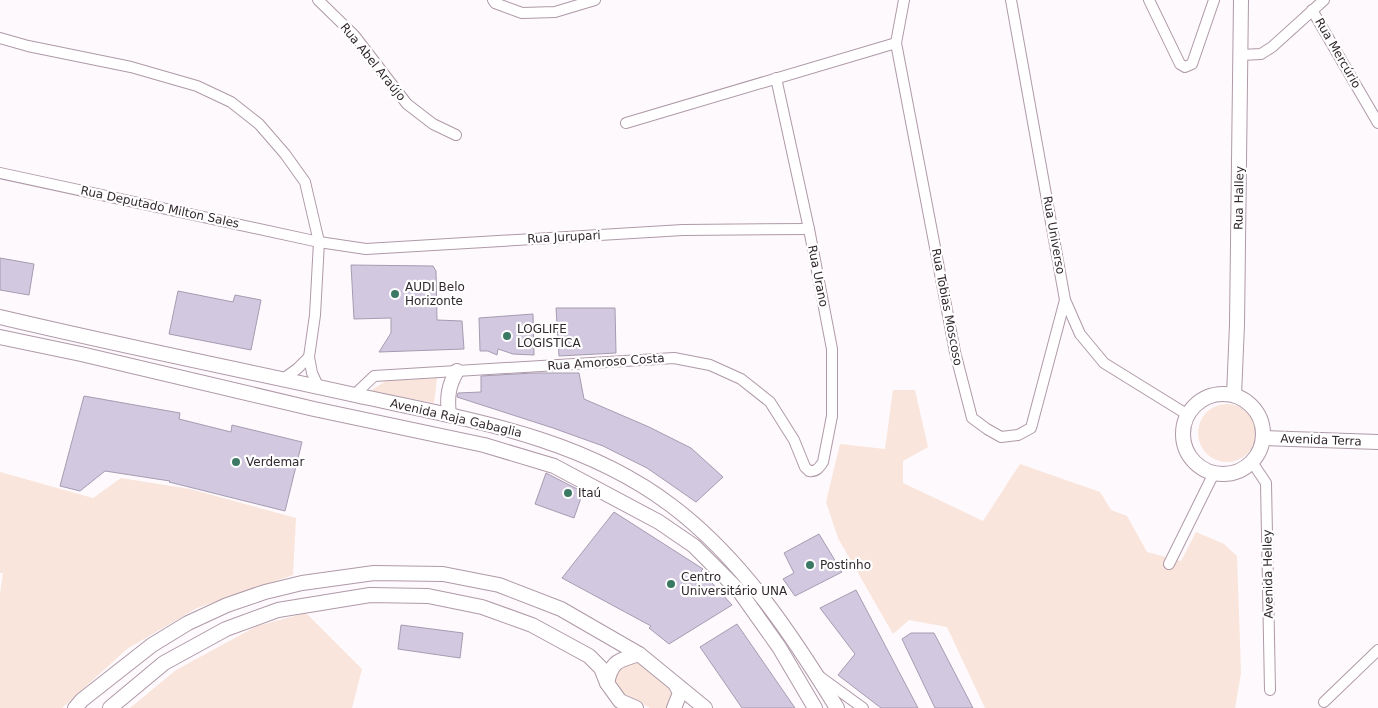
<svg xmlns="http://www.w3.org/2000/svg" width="1378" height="708" font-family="'DejaVu Sans',sans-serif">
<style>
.green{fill:#f9e5db}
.building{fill:#d2c8df;stroke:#a59cb2}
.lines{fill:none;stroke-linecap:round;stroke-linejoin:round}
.street-casing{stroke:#af99a8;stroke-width:12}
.secondary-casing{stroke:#af99a8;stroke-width:16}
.street{stroke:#fff;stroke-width:10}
.secondary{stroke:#fff;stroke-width:14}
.poi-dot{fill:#3c7964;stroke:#fff;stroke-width:2}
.labels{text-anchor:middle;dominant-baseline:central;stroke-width:4.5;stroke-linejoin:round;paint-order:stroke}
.street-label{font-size:12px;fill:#32292e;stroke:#fff}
.poi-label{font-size:12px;fill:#32292e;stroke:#fff;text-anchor:start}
</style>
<rect width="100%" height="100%" fill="#fef9fc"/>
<g class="green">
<path d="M437 378 434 403 370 391 386 381Z"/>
<path d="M893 390H915L928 447 903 461V483L983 521 1020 464 1100 492 1111 510 1127 516 1147 552 1181 561 1196 532 1224 544 1237 556 1241 673 1235 708H985L947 627 909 620 893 634 838 538 826 502 840 444 885 449Z"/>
<circle cx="1227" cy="433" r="29"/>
<path d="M0 472 93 498 121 478 190 489 296 518 293 575 197 608 127 649 62 708H0V594L3 573H0Z"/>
<path d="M306 613 362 669 352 708H130L176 670 257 626Z"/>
<path d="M628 662 640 663 670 690 673 696 669 708H650L623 693 615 685 614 679 618 667Z"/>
</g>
<g class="building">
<path d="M0 258 34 264 29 295 0 290Z"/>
<path d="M351 265 433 266 436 271 437 320 462 321 464 349 379 352 391 333V318L354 319Z"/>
<path d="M178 291 233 302 235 295 261 300 251 350 169 334Z"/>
<path d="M556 308H615L616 353 559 356Z"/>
<path d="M533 314 534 355 513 354 498 349 497 355 488 351H480L479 318Z"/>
<path d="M533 373H579L584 399 649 427 691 448 723 477 696 502 647 468 603 446 553 428 457 397 458 393 481 392V376Z"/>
<path d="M84 396 180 413 179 419 231 432 232 425 302 442 285 511 169 482 170 481 105 471 80 491 60 486Z"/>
<path d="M546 473 583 492 574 518 535 504Z"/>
<path d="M614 512 703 569 701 571 732 605 669 644 649 628 651 626 562 578Z"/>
<path d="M819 534 842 572 795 596 783 579 794 573 784 553Z"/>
<path d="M856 590 918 708H881L838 675 855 654 820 608Z"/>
<path d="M737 624 795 708H742L700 647Z"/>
<path d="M401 625 463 633 460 658 398 649Z"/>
<path d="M911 633H934L973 708H935L902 639Z"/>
</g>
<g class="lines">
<g class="street-casing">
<g id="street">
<path d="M318 0 354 35 407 104 433 124 456 135"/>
<path d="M493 0 495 3 522 13 555 12 595 0"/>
<path d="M904 0 896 43 955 352 972 418 987 429 1001 437 1018 435 1031 428 1065 300"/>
<path d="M1011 0 1065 300 1080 334 1104 363 1188 415"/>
<path d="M1149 0 1180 64 1185 67 1192 64 1214 0"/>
<path d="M1312 10 1378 123"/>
<path d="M0 38 28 46 131 67 197 86 231 102 259 124 285 154 305 182 319 242 315 315 309 357 312 373 318 386"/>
<path d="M1241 55 1261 54 1272 47 1324 0"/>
<path d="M626 123 896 43"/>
<path d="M0 173 319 242 366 249 683 230 809 229"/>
<path d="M283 379 297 369 309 357"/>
<path d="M354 395 374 376 674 358 710 365 741 379 770 402 794 440 805 467 809 471C816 472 819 468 823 462L832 416V349L809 229 776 78"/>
<path d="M1252 462 1266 483 1270 690"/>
<path d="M1169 564 1214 473"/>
<path d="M819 676 863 708"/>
<path d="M1324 702 1378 650"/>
</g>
</g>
<g class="secondary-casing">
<g id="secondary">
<path d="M0 317C118 345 237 369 355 395 465 419 580 436 672 506 742 559 792 635 837 708"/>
<path d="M0 337 81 354 314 409 484 445 554 466 659 522 694 546 740 592 779 647 815 708"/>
<circle cx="1223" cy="434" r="40"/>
<path d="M1234 395 1237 325 1241 0"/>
<path d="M449 415C447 398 448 386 457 371"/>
<path d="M1264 438 1378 442"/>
<path d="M607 683C612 660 618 661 639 654"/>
<path d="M75 708 82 700 152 645 188 623 227 605 265 592 302 583 374 573 443 574 499 585 561 609 639 654 705 708"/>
<path d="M110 708 164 663 226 629 278 610 370 595 428 596 482 607 532 625 589 656 601 668 607 683 620 701 636 708"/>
<path d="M674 708 680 693 676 685"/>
</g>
</g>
<use href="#street" class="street"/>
<use href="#secondary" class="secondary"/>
</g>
<g class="poi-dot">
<circle cx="395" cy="294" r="5"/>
<circle cx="507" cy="336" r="5"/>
<circle cx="236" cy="462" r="5"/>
<circle cx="568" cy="493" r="5"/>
<circle cx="810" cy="565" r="5"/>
<circle cx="671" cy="584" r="5"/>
</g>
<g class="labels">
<g class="street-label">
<text transform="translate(1338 53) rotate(60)">Rua Mercúrio</text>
<text transform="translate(373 62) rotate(51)">Rua Abel Araújo</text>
<text transform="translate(1239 198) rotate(-89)">Rua Halley</text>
<text transform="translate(160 207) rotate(12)">Rua Deputado Milton Sales</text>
<text transform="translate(1054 235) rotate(80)">Rua Universo</text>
<text transform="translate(564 237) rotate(-3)">Rua Jurupari</text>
<text transform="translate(818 276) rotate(79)">Rua Urano</text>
<text transform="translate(947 307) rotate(79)">Rua Tobias Moscoso</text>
<text transform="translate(606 362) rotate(-4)">Rua Amoroso Costa</text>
<text transform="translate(456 418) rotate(13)">Avenida Raja Gabaglia</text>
<text transform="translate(1321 440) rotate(2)">Avenida Terra</text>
<text transform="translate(1268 574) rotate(-91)">Avenida Helley</text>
</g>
<g class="poi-label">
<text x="405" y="287">AUDI Belo<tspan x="405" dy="14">Horizonte</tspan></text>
<text x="517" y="329">LOGLIFE<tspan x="517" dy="14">LOGISTICA</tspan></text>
<text x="246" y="462">Verdemar</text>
<text x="578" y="493">Itaú</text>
<text x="820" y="565">Postinho</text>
<text x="681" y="577">Centro<tspan x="681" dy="14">Universitário UNA</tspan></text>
</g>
</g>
</svg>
